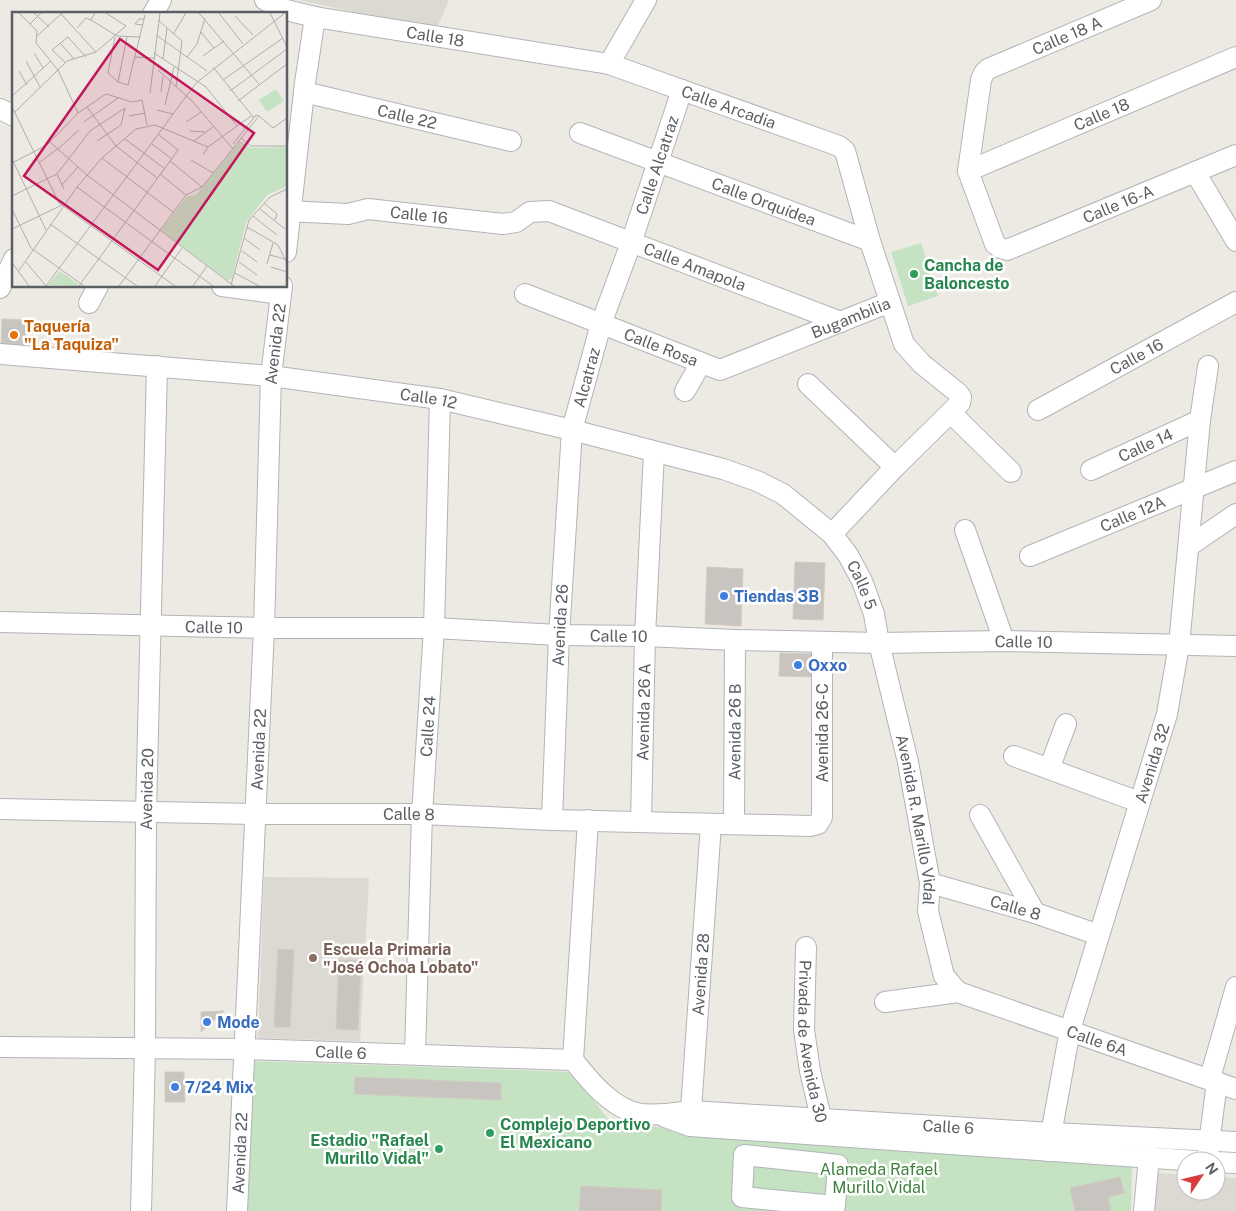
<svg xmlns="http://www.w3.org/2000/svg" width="1236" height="1211" font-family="'Public Sans',sans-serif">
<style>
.education{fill:#dcd9d2}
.green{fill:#c5e2c2}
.building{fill:#c8c5c0;stroke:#d1cbc2}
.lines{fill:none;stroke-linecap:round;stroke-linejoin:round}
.minor-casing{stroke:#b1b4b7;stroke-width:22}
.minor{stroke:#fff;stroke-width:20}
.leisure-dot{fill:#2e9e5b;stroke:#fff;stroke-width:2}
.food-dot{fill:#e8710a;stroke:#fff;stroke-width:2}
.shop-dot{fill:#3f7fe0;stroke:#fff;stroke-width:2}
.education-dot{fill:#8d6e63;stroke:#fff;stroke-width:2}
.labels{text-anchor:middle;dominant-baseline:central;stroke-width:5;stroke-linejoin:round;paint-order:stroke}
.street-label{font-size:16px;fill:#5b5f63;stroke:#fff}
.leisure-label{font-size:16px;font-weight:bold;fill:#27864d;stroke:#fff;text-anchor:start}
.food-label{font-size:16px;font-weight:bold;fill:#c56008;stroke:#fff;text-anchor:start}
.shop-label{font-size:16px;font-weight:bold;fill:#366cbe;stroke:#fff;text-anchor:start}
.education-label{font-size:16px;font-weight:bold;fill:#785e54;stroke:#fff;text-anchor:start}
.park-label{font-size:16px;fill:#3f813c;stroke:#fff}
.inset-road{fill:none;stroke:#afaeac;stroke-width:1}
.view{fill:#c2185b;fill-opacity:0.15;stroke:#c2185b;stroke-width:2.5}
.inset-edge{fill:none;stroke:#5b5f63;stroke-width:2.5}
</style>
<rect width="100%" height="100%" fill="#edeae3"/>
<g class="education">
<path d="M299 0H449L436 30Z"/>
<path d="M264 877 369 878 360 1041 258 1038Z"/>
<path d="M1156 1173 1186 1175V1191H1216V1177L1236 1178V1211H1155Z"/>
</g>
<g class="green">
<path d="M921 243 938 296 908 306 891 252Z"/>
<path d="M253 1061 572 1072 611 1123 848 1143 1132 1163 1131 1211H247Z"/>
</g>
<g class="building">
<path d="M2 319 26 320 25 351 1 350Z"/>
<path d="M795 562 825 563 823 620 793 619Z"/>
<path d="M707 567 743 569 741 626 705 624Z"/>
<path d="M780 653 816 654V677L779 676Z"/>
<path d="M278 949 294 950 290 1027H274Z"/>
<path d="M339 960 361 961 358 1030 336 1029Z"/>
<path d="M224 1011 201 1032V1012Z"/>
<path d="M165 1072H184L185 1102H165Z"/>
<path d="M355 1077 501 1083V1100L354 1094Z"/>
<path d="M1120 1177 1124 1193 1108 1197 1111 1211H1075L1070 1188Z"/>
<path d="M581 1186 662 1190 661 1211H579Z"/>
</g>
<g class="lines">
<g class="minor-casing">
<g id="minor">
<path id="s1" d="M265 0 286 10 315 17 609 64 839 146 845 151 870 241 904 344 922 364 958 393 961 397 960 403 895 467 832 534"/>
<path id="s2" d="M1151 0 988 69 984 73 981 80 968 171 995 244 1000 248 1007 250 1236 155"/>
<path d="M153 14 161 0"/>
<path d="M609 64 646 0"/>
<path id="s3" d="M304 92 511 141"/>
<path d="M0 109 14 116"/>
<path id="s4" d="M580 133 870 241"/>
<path id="s5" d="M968 171 1236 57"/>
<path d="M1195 172 1236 241"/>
<path id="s6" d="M286 211 348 214 368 209 503 224 516 222 530 212 549 211 841 322"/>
<path d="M286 252 305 83 315 17"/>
<path d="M222 286 281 294"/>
<path d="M0 288 14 259"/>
<path id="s7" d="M525 294 720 370 890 302"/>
<path d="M89 303 98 286"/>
<path id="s8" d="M0 354 271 376 440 399 572 430 723 469 757 481 783 494 832 534 848 555 862 581 874 614 879 643 908 762 930 883 928 911 944 976 958 992"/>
<path d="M808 384 895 467"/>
<path d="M685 391 701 363"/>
<path id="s9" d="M1038 410 1236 302"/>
<path d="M951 413 1011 472"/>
<path id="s10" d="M1091 470 1200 420"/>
<path d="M965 530 1004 641"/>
<path d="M1189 546 1236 514"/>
<path id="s11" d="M1030 556 1236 471"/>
<path id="s12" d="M0 622 264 628H434L559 635 645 636 735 640 879 643 1004 641 1236 646"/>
<path d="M1014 756 1139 802"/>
<path d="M1049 769 1066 724"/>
<path id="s13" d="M0 809 256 814H422L552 820 811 826 818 824 822 817V642"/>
<path d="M980 815 1035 913"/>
<path id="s14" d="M552 820 559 635 572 430 601 324 631 243 682 90"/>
<path id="s15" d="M641 822 645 636 654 452"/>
<path id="s16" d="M734 824 735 640"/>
<path id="s17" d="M930 883 1035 913 1099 935"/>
<path id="s18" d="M806 947 804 1030 810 1071 821 1118 820 1131"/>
<path id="s19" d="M885 1002 958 992 1236 1089"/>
<path id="s20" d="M0 1047 245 1049 573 1060C590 1081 613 1110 641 1114 658 1116 675 1113 691 1111L1052 1133 1236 1142"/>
<path id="s21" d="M415 1054 422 814 434 628 440 399"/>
<path d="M573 1060 588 820"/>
<path d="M1210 1078 1236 987"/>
<path d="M665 1117 690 1126 1197 1161"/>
<path id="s22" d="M690 1124 711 824"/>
<path id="s23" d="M1048 1151 1070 1030 1167 714 1179 645 1200 420 1208 366"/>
<path d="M1208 1152 1217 1082"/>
<path d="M744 1155 838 1165 835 1206 742 1197Z"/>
<path d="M1216 1162 1236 1163"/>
<path id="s24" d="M141 1211 145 1049 146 812 157 366"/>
<path id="s25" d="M237 1211 264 628 271 376 282 286"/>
<path d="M1144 1211 1149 1157"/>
</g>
</g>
<use href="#minor" class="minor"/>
</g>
<g class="leisure-dot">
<circle cx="914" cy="274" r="5"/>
<circle cx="490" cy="1133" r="5"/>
<circle cx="439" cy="1149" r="5"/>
</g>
<circle class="food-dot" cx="14" cy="335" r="5"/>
<g class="shop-dot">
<circle cx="724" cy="596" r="5"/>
<circle cx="798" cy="665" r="5"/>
<circle cx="207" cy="1022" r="5"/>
<circle cx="175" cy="1087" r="5"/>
</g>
<circle class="education-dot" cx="313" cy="958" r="5"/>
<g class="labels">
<g class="street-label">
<text stroke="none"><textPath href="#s1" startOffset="175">Calle 18</textPath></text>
<text transform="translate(1067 36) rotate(-23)">Calle 18 A</text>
<text stroke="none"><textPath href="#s1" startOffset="478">Calle Arcadia</textPath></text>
<text stroke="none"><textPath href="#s5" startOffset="145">Calle 18</textPath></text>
<text stroke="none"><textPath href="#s3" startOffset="106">Calle 22</textPath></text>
<text stroke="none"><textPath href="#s14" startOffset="669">Calle Alcatraz</textPath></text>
<text stroke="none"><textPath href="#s4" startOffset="196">Calle Orquídea</textPath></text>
<text stroke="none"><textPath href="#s2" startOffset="494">Calle 16-A</textPath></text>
<text stroke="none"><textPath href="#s6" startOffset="134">Calle 16</textPath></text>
<text stroke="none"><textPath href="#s6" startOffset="424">Calle Amapola</textPath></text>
<text stroke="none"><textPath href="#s7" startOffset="350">Bugambilia</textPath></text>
<text stroke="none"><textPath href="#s25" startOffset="868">Avenida 22</textPath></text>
<text stroke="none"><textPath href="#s7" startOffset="146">Calle Rosa</textPath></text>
<text stroke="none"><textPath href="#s9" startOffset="112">Calle 16</textPath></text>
<text stroke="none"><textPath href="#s14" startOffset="445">Alcatraz</textPath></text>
<text stroke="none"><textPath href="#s8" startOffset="431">Calle 12</textPath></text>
<text stroke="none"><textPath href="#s10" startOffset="60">Calle 14</textPath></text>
<text stroke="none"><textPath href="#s11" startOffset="111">Calle 12A</textPath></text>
<text stroke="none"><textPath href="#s8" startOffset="922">Calle 5</textPath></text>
<text stroke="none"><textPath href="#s14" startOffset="195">Avenida 26</textPath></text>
<text stroke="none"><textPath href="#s12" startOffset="214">Calle 10</textPath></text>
<text stroke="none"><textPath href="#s12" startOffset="619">Calle 10</textPath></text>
<text stroke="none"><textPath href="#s12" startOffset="1024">Calle 10</textPath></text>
<text stroke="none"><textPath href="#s15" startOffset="110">Avenida 26 A</textPath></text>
<text stroke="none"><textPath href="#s21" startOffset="328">Calle 24</textPath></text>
<text stroke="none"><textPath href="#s16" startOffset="92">Avenida 26 B</textPath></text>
<text transform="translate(822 733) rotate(-90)">Avenida 26-C</text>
<text stroke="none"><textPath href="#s25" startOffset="462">Avenida 22</textPath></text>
<text stroke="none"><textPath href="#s23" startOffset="402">Avenida 32</textPath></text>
<text stroke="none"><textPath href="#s24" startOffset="422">Avenida 20</textPath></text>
<text stroke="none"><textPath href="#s13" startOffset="409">Calle 8</textPath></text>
<text stroke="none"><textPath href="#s8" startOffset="1164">Avenida R. Marillo Vidal</textPath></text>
<text stroke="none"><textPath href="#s17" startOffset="89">Calle 8</textPath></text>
<text stroke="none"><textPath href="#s22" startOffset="150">Avenida 28</textPath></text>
<text stroke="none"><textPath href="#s19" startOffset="221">Calle 6A</textPath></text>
<text stroke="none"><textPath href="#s18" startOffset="95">Privada de Avenida 30</textPath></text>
<text stroke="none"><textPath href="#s20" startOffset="341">Calle 6</textPath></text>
<text stroke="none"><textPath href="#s20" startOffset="970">Calle 6</textPath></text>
<text stroke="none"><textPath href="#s25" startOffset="58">Avenida 22</textPath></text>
</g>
<g class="leisure-label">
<text x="924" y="265">Cancha de<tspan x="924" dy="18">Baloncesto</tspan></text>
<text x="500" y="1124">Complejo Deportivo<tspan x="500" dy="18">El Mexicano</tspan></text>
<text x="429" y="1140" text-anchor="end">Estadio "Rafael<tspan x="429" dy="18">Murillo Vidal"</tspan></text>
</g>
<g class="food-label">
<text x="24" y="326">Taquería<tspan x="24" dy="18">"La Taquiza"</tspan></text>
</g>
<g class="shop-label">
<text x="734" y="596">Tiendas 3B</text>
<text x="808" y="665">Oxxo</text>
<text x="217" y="1022">Mode</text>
<text x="185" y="1087">7/24 Mix</text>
</g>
<g class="education-label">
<text x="323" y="949">Escuela Primaria<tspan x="323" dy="18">"José Ochoa Lobato"</tspan></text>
</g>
<g class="park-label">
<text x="879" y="1169">Alameda Rafael<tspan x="879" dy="18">Murillo Vidal</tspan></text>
</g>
</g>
<g transform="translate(12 12)">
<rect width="275" height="275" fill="#edeae3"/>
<path d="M264 77 272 89 255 100 247 88ZM228 129 239 136 275 135V174L255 183 234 210 220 267 215 268 149 218 175 184 184 183ZM48 259 66 272 65 274 36 273Z" fill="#c5e2c2"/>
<path class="inset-road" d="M7 1 25 19 24 31 46 58 66 101M22 1 37 15M83 1 79 8 105 24 128 25M187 1 247 72M207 1 231 32M258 1 275 35M49 2 84 40M223 4 241 23M146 8 170 29 164 75M18 12 29 1M131 13 123 12 127 7H132M65 16 74 6 79 8M189 20 202 36M162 21 174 1M144 23 195 59M25 24 50 1M103 25 96 61 106 70 116 73 133 3M48 31 62 47M22 41 31 56M142 41 194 75 225 114M191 44 212 29M123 45 142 46M175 45 185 32 193 6M151 47 155 16M14 49 28 75M54 51 40 38 56 25 74 45M201 55 242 106M146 58 181 90 221 137M7 59 15 73M211 68 271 26M106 70 115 25M218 79 275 37M149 80 151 64M138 81 148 1M0 84 39 49M226 89 275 52M153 93 162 55M0 95 47 191 163 274M75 95 104 134 145 166M145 98 161 102M3 100 55 49 84 40 114 14 94 1M117 104 133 101M247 104 261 116 275 106M72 110 106 86M174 110 189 100M178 119 193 120M229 126 239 134H275M113 127 153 157M85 129 109 113 113 96M182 129 201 115M38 130 75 163 222 274M140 132 160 147M221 132 244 103 247 104M46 137 67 118M191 143 196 135 239 104M90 146 161 200M0 147 34 218M179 148 201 161M158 149 190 175M0 151 35 133 66 101 94 82 120 90 130 88 135 113M27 151 45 137M45 162 52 177M148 162 174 183M50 173 66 155M65 175 201 274M0 184 45 162 78 119 113 96M252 191 265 202 263 208M0 197 19 236 72 274M248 197 273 217M241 204 265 223M38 212 125 274M235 215 266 233 275 251M0 217 50 193M232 226 248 238M230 239 245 250M258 243 273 247M14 250 34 274M227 250 245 263M1 252 17 274M255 252 261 231M259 255 275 260M6 260 65 175 90 146 124 117 143 113 196 135M223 261 247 274M219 273 237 208 258 185 275 177M34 274 184 71 273 1M67 274 166 138 147 123M107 274 174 183 190 175 247 104M143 274 170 236M181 274 195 254"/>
<path class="view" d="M108 27 242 121 146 258 12 164Z"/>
<rect width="275" height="275" class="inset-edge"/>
</g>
<g transform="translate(1201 1176) rotate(55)"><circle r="24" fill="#ffffff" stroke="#bdbfc1"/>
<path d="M0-4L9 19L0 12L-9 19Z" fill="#da3c3d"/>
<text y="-8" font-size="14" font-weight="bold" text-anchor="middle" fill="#5b5f63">N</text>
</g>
</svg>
